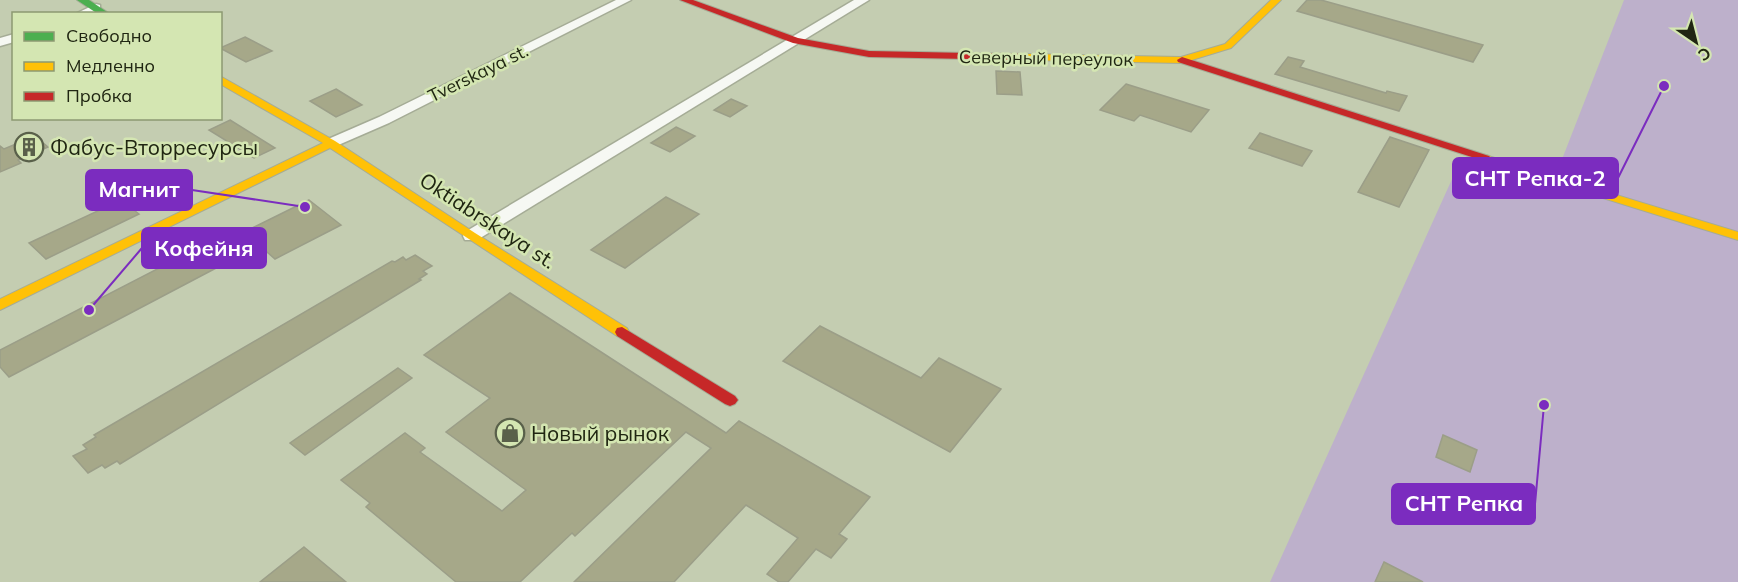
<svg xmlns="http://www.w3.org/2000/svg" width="1738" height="582" font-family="Mulish,sans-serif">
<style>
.green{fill:#bdb0cb}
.building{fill:#a6a889;stroke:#9b9e88;stroke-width:1.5}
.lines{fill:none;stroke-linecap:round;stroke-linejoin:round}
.street-casing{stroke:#a5ac96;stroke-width:3}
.fast-casing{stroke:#a5ac96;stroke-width:2}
.slow-casing{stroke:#a5ac96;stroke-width:2}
.jam-casing{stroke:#a5ac96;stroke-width:2}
.street{fill:#f6f8f3;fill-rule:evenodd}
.fast{fill:#4caf50;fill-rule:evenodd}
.slow{fill:#ffc107;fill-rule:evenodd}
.jam{fill:#c62828;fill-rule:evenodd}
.labels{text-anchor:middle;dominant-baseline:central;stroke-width:5;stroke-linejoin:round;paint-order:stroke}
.far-street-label{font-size:18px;fill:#202612;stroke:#d4e6b2}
.poi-label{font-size:21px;fill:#202612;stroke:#d4e6b2;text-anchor:start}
.street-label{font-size:21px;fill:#202612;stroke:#d4e6b2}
.leader{fill:none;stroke:#7b2cbf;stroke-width:2}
.callout-dot{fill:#7b2cbf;stroke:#d4e6b2;stroke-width:2}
.callout{fill:#7b2cbf;stroke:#7b2cbf;stroke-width:2}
.callout-label{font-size:22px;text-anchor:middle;font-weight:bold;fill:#fff}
</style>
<rect width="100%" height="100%" fill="#c4cdb1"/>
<path class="green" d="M1624 0H1738V582H1270L1462 157 1552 185Z"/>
<g class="building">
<path d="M1307 0H1321L1483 45 1473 62 1297 11Z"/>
<path d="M245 37 272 51 246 62 220 48Z"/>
<path d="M1288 57 1304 61 1300 67 1386 93 1387 91 1407 96 1399 111 1275 74Z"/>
<path d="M996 71 1020 72 1022 95 997 94Z"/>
<path d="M1126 84 1209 110 1191 132 1140 115 1134 121 1100 110Z"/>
<path d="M336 89 362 105 336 117 310 101Z"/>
<path d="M731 99 747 106 730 117 714 110Z"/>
<path d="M230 120 275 148 254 158 209 130Z"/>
<path d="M676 127 695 136 670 152 651 143Z"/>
<path d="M1260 133 1312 151 1302 166 1249 148Z"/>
<path d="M35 136 48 147 18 160 21 163 0 172V146L4 149Z"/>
<path d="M1390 137 1429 150 1399 207 1358 192Z"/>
<path d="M666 197 699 214 625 268 591 250Z"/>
<path d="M121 200 139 214 46 259 29 243Z"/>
<path d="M309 200 341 225 275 259 244 232Z"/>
<path d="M196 249 218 267 9 377 0 367V350Z"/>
<path d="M415 255 432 266 423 271 427 274 419 279 421 280 120 464 117 461 105 468 102 465 88 473 73 456 87 449 83 445 96 437 94 435 392 261 395 262 403 257 406 260Z"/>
<path d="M510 293 726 433 739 421 870 497 839 534 847 539 831 558 816 549 788 582H779L767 574 798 538 746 505 674 582H574L711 448 686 432 575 536 572 533 520 582H456L366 507 370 503 341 480 405 433 425 448 420 452 502 511 526 490 446 432 490 398 424 355Z"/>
<path d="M820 326 921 378 939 358 1001 389 950 452 783 361Z"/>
<path d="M398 368 412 378 305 455 290 443Z"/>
<path d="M1443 435 1477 450 1470 472 1436 457Z"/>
<path d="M304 547 346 582H260Z"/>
<path d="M1384 562 1423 582H1375Z"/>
</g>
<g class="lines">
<g class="street-casing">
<g id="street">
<path d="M616 0H631L389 123 336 146H326L323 143 326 140 379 117Z"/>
<path d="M854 0H869L477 240H465L463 236 465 232Z"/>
<path d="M96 4 100 5V11L93 14H75Z"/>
<path d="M14 34V42L0 46V38Z"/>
</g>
</g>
<g class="fast-casing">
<path id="fast" d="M77 0H89L110 14H98Z"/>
</g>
<g class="slow-casing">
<g id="slow">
<path d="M1271 0H1281L1231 48 1182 63 1024 60 1019 57 1024 54 1181 57 1225 44Z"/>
<path d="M220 76 335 141 475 233 627 328 629 332 627 336H617L330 148 0 310V299L323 143 220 84Z"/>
<path d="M1485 155 1738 232V240L1481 160 1479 158Z"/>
</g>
</g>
<g class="jam-casing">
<g id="jam">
<path d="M680 0H693L798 38 869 51 1024 54 1029 57 1024 60 869 57 793 43Z"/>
<path d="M1182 57 1489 156 1491 158 1485 161 1481 160 1178 62 1177 60Z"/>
<path d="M622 327 735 396 738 400 735 404 730 406 725 404 617 336 615 332 617 328Z"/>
</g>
</g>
<use href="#street" class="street"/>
<use href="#fast" class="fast"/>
<use href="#slow" class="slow"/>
<use href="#jam" class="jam"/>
</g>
<defs>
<g id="building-ring" transform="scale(1.5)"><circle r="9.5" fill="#d4e6b2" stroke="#59604a" stroke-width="1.5"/><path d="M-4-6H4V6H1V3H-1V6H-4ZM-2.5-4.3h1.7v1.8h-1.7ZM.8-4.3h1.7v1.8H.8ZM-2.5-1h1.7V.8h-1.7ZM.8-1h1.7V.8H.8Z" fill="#59604a"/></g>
<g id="shop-ring" transform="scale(1.5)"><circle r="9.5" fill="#d4e6b2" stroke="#59604a" stroke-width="1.5"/><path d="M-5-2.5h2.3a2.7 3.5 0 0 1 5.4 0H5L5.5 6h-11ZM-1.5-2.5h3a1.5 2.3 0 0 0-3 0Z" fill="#59604a"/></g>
</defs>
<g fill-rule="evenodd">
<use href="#building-ring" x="29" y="147"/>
<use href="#shop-ring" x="510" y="433"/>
</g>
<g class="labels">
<g class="far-street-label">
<text transform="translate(1046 58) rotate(1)">Северный переулок</text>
<text transform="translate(478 73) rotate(-26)">Tverskaya st.</text>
</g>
<g class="poi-label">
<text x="50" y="147">Фабус-Вторресурсы</text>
<text x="531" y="433">Новый рынок</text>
</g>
<g class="street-label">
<text transform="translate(488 220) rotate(33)">Oktiabrskaya st.</text>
</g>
</g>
<path class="leader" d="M1664 86L1618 178M305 207L192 190M89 310L142 248M1544 405L1535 504"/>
<g class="callout-dot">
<circle cx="1664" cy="86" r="6"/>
<circle cx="305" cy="207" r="6"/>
<circle cx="89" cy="310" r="6"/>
<circle cx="1544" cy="405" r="6"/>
</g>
<g class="callout">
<rect x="1453" y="158" width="165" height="40" rx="6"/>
<rect x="86" y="170" width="106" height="40" rx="6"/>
<rect x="142" y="228" width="124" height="40" rx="6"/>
<rect x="1392" y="484" width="143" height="40" rx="6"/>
</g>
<g class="callout-label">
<text x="1535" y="186">СНТ Репка-2</text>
<text x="139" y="197">Магнит</text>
<text x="204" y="256">Кофейня</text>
<text x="1464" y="511">СНТ Репка</text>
</g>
<rect x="12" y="12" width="210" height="108" fill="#d4e6b2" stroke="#8c9972" stroke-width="1.5"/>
<rect x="24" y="32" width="30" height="9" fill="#4caf50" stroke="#8c9972" stroke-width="1.5"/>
<text x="66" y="42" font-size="18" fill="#202612">Свободно</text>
<rect x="24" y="62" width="30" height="9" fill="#ffc107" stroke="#8c9972" stroke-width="1.5"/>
<text x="66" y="72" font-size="18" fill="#202612">Медленно</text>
<rect x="24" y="92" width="30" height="9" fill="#c62828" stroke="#8c9972" stroke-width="1.5"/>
<text x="66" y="102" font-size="18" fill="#202612">Пробка</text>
<g transform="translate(1696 42) rotate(145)" stroke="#d4e6b2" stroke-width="4.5" paint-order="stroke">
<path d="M0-4.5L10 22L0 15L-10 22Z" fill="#202612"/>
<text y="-9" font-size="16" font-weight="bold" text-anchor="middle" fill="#202612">С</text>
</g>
</svg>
